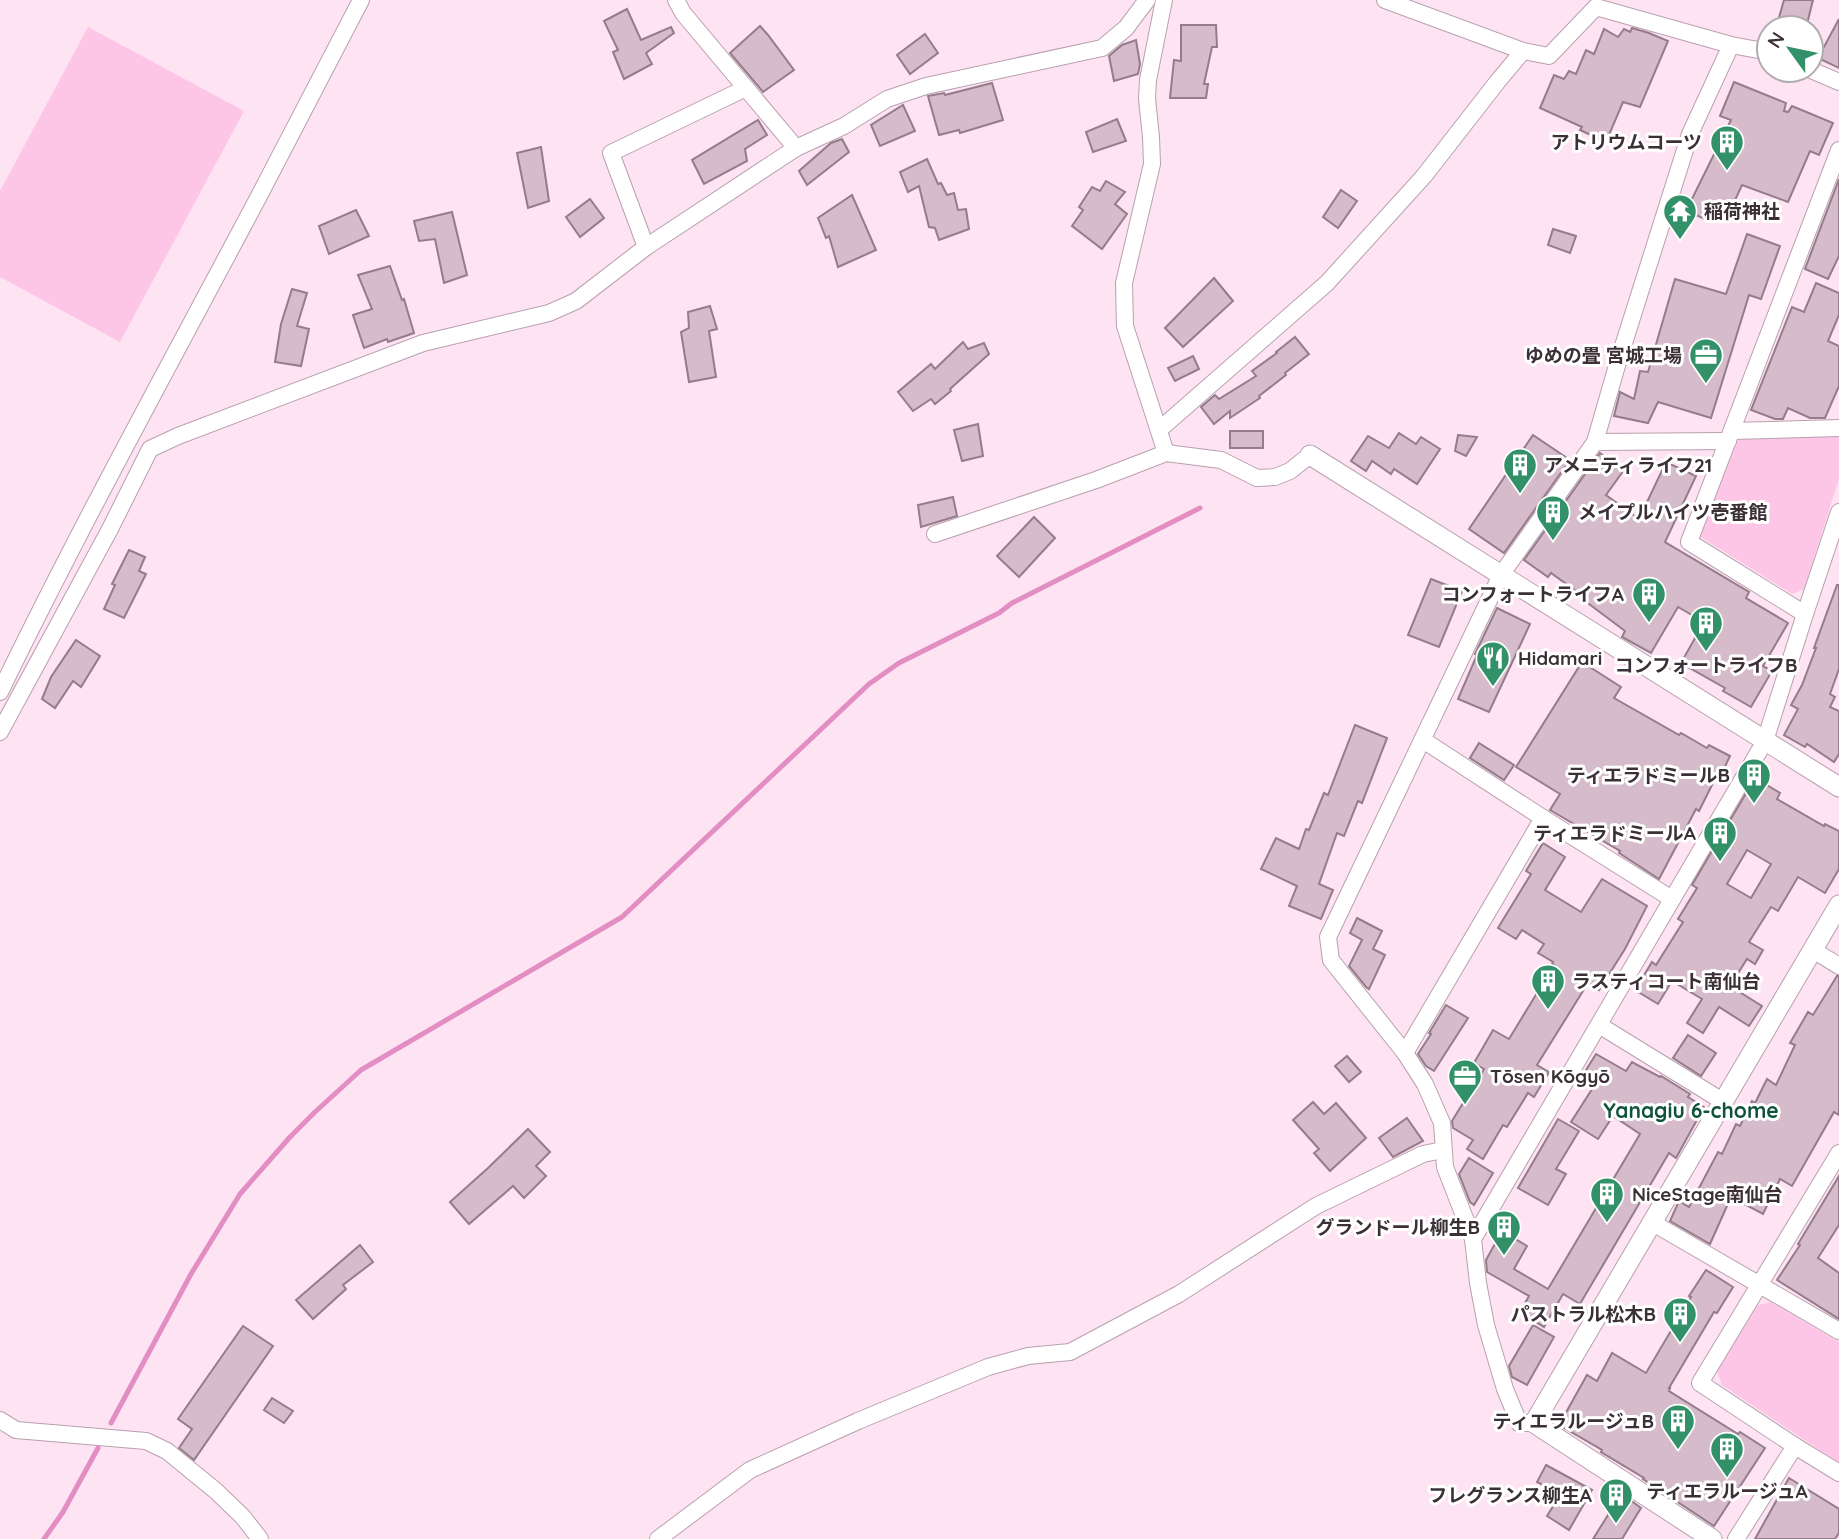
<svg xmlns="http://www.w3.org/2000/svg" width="1839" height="1539" font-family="Quicksand,'Noto Sans JP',sans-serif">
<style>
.green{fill:#fdc6e7}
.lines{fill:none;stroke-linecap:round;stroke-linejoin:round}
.stream{stroke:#e38ec3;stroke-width:5}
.building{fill:#d6bbcb;stroke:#947c8a;stroke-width:2;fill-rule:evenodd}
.minor-casing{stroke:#b9a0af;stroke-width:18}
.tertiary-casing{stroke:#b9a0af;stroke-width:21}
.minor{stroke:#fff;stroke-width:16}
.tertiary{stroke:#fff;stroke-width:19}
.labels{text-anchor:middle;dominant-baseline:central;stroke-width:6;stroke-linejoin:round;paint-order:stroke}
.poi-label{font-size:19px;font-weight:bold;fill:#3a3036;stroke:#fff;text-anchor:end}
.neighbourhood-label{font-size:21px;font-weight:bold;fill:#0f543a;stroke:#fff}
</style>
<rect width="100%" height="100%" fill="#fee3f3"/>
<g class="green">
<path d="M88 27 244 111 120 342 0 277V191Z"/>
<path d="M1839 436V479L1804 589 1792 594 1699 536 1739 437Z"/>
<path d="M1770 1302 1839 1342V1463L1722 1385 1717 1371 1758 1305Z"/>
</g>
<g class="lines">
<g class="stream">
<path d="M111 1423 191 1274 240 1194 290 1137 315 1112 361 1070 622 917 869 684 899 663 999 613 1012 603 1200 508"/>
<path d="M44 1539 63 1512 98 1448"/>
</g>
</g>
<g class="building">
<path d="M1784 0H1813L1806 28H1776Z"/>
<path d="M627 9 641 40 671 27 674 33 646 53 652 64 624 79 613 52 618 50 604 21Z"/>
<path d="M1839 19V68L1818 58Z"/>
<path d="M1181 25H1216L1217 47H1212L1204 84H1208L1206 98H1170L1174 60 1181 61Z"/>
<path d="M760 26 768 35 794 70 763 92 730 53Z"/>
<path d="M1632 28 1649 33 1668 41 1640 107 1623 102 1606 142 1580 130 1582 127 1540 108 1554 75 1564 79 1569 71 1576 74 1586 50 1594 54 1604 29 1618 37 1624 29 1630 32Z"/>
<path d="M925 34 938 53 910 74 897 55Z"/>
<path d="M1136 40 1140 64 1138 74 1114 81 1109 56 1122 45Z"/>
<path d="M1734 82 1786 103 1784 111 1788 112 1792 106 1833 123 1819 155 1810 151 1788 202 1742 185 1730 211 1711 203 1705 219 1686 211 1731 120 1720 116Z"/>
<path d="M992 83 1003 120 960 133 959 130 939 135 928 96 944 93 945 95Z"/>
<path d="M903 105 915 131 880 146 871 125Z"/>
<path d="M1117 119 1126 141 1093 152 1086 132Z"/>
<path d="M758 120 767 135 745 149 747 161 704 184 692 160Z"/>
<path d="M842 139 849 152 807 185 799 171 831 143Z"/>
<path d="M541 147 549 201 528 208 517 153Z"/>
<path d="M927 159 938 184 941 183 947 195 954 193 958 210 966 209 969 229 939 240 935 228 929 227 919 186 908 192 900 172Z"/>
<path d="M1839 179V256L1828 279 1805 269Z"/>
<path d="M1106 181 1125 192 1115 204 1127 214 1102 249 1072 226 1083 210 1079 207 1092 187 1100 191Z"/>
<path d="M1341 190 1357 201 1338 228 1323 217Z"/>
<path d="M852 195 876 250 838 267 829 236 826 238 818 218Z"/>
<path d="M590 199 604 218 580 237 566 217Z"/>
<path d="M356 210 369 236 329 254 319 226Z"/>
<path d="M452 212 467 275 444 283 435 239 419 241 414 221Z"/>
<path d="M1553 229 1576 236 1570 253 1548 245Z"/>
<path d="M1747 234 1780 246 1761 299 1749 295 1711 418 1658 402 1648 423 1614 416 1620 392 1634 399 1640 371 1648 372 1675 279 1726 294Z"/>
<path d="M390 266 402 300 404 299 414 333 388 342 387 339 364 348 353 315 372 309 358 275Z"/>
<path d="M1214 278 1233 301 1183 347 1165 328Z"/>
<path d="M1816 283 1839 293V315L1828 341 1839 346V386L1825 418H1810L1788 408 1783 419H1775L1751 410 1792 307 1804 312Z"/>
<path d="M292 289 307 293 297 326 309 329 301 366 275 362 281 324Z"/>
<path d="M710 306 717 329 709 331 716 377 689 382 681 332 689 328 688 312Z"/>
<path d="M1295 337 1309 354 1285 373 1286 375 1259 396 1260 398 1230 418V411L1214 424 1201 407 1215 395 1219 399 1256 376 1252 371 1277 353 1276 352Z"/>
<path d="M963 342 968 349 984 343 989 354 950 389 951 391 935 404 931 399 913 411 898 392 931 364 935 369Z"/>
<path d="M1193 356 1199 369 1175 381 1168 368Z"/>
<path d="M978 424 983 456 962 461 954 430Z"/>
<rect x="1230" y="431" width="33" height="17"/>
<path d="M1399 433 1416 444 1421 437 1440 449 1417 484 1394 469 1391 474 1372 461 1366 471 1351 461 1368 436 1389 448Z"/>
<path d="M1458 435 1477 437 1466 456 1455 451Z"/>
<path d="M1533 435 1570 460 1504 553 1469 529Z"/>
<path d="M1600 453 1624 470 1606 495 1639 519 1666 462 1696 476 1665 542 1749 592 1746 598 1788 623 1763 666 1772 671 1751 707 1723 691 1725 688 1681 663 1704 622 1678 607 1651 653 1622 637 1625 631 1585 601 1587 599 1551 573 1548 577 1524 560Z"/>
<path d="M953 497 957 516 921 527 918 505Z"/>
<path d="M1034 517 1055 538 1019 577 997 556Z"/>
<path d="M129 550 145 557 139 571 146 574 124 618 104 609 115 585 112 584Z"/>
<path d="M1431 579 1462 591 1439 647 1408 635Z"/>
<path d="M1837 585H1839V669L1830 694 1835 697 1830 707 1839 711V754L1834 762 1807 744 1805 747 1784 735 1798 709 1791 705 1802 685 1816 648H1814Z"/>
<path d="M1497 608 1530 624 1489 712 1458 699 1477 655 1475 654Z"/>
<path d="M76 640 100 656 81 687 73 681 55 708 42 699 51 677Z"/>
<path d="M1582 662 1621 687 1614 698 1679 735 1681 733 1707 748 1709 745 1730 756 1718 781 1715 779 1699 811 1696 809 1659 879 1619 853 1620 851 1550 810 1560 794 1516 767Z"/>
<path d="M1355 725 1387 738 1362 803 1358 801 1344 836 1337 833 1319 884 1333 890 1321 919 1289 906 1297 886 1261 869 1276 838 1299 849 1306 829 1309 830 1324 793 1328 795Z"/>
<path d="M1479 743 1514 765 1504 780 1470 758Z"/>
<path d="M1755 778 1780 793 1777 799 1824 826 1825 824 1839 831V869L1825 893 1798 877 1778 911 1771 907 1749 942 1763 950 1755 964 1747 959 1730 986 1762 1006 1749 1026 1719 1007 1703 1033 1687 1023 1702 999 1672 981 1658 1004 1635 990 1652 962 1656 965 1683 922 1678 919 1697 888 1692 885ZM1747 850 1771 864 1751 898 1727 884Z"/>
<path d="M1543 843 1565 857 1545 890 1581 912 1602 879 1647 906 1625 949 1599 990 1588 983 1537 1065 1549 1072 1534 1097 1528 1093 1507 1127 1503 1125 1483 1159 1467 1149 1473 1140 1453 1128 1452 1121 1484 1069 1474 1063 1493 1030 1509 1039 1554 965 1552 964 1553 962 1538 953 1544 944 1522 930 1516 939 1498 928 1531 874 1526 871Z"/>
<path d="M1357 918 1382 931 1373 949 1385 955 1369 989 1366 987 1349 966 1362 940 1350 933Z"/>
<path d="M1837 976H1839V1115L1834 1112 1792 1186 1780 1179 1763 1214 1731 1197 1710 1244 1670 1221 1679 1201 1689 1207 1718 1152 1722 1154 1736 1124 1740 1126 1752 1101 1755 1103 1767 1079 1776 1085 1795 1045 1790 1043 1808 1012 1813 1015Z"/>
<path d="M1446 1005 1468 1018 1434 1071 1426 1066 1418 1054 1431 1034 1429 1033Z"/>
<path d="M1688 1035 1716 1053 1701 1076 1673 1058Z"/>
<path d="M1596 1054 1626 1071 1632 1062 1660 1077 1661 1076 1690 1094 1688 1097 1704 1107 1676 1158 1669 1153 1580 1304 1563 1294 1544 1327 1520 1312 1529 1296 1487 1272 1486 1260 1502 1231 1527 1246 1514 1269 1548 1289 1640 1134 1613 1116 1598 1139 1571 1122 1594 1086 1581 1078Z"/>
<path d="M1347 1056 1361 1072 1349 1082 1335 1066Z"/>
<path d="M1313 1102 1324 1114 1336 1103 1366 1138 1330 1171 1314 1153 1319 1149 1293 1120Z"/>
<path d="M1407 1118 1423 1141 1393 1157 1379 1138Z"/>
<path d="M1558 1119 1579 1131 1556 1169 1566 1174 1548 1205 1518 1188Z"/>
<path d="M528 1129 550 1152 536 1166 546 1176 524 1198 513 1186 469 1224 450 1202 488 1168Z"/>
<path d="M1469 1158 1493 1173 1474 1205 1470 1202 1459 1174Z"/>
<path d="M1839 1176V1225L1818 1258 1839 1273V1319L1777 1280 1800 1245 1798 1244Z"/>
<path d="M360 1245 373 1262 343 1285 346 1289 313 1319 296 1300Z"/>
<path d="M1706 1270 1733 1287 1717 1313 1714 1312 1669 1388H1670L1669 1391 1738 1434 1740 1432 1765 1448 1714 1526 1643 1479 1644 1478 1601 1452 1602 1450 1559 1425 1587 1375 1597 1381 1612 1353 1646 1373 1691 1297 1689 1296Z"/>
<path d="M1533 1325 1554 1337 1527 1385 1512 1377 1509 1366Z"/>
<path d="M243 1326 273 1346 194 1460 179 1448 192 1429 178 1419Z"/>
<path d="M272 1398 293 1411 284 1423 264 1410Z"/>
<path d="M1546 1465 1592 1490 1569 1530 1547 1516 1561 1494 1537 1482Z"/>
<path d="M1789 1478 1839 1509V1533L1835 1539H1755Z"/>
<path d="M1618 1499 1627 1505 1630 1500 1641 1508 1622 1539H1593Z"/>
</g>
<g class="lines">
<g class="minor-casing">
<g id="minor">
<path d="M676 0 683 13 796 148"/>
<path d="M1164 0 1148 80 1147 99 1151 137 1152 164 1124 283 1125 326 1166 453"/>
<path d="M1385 0 1523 51"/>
<path d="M1811 70 1839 82"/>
<path d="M646 247 611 153 746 88"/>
<path d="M1159 430 1327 283 1424 176 1498 81 1523 51 1549 56 1596 7 1731 45 1769 52"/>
<path d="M1732 431 1839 428"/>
<path d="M1595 442 1728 441"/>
<path d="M935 534 1096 480 1166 453 1221 460 1257 478 1275 477 1290 471 1310 455"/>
<path d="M1805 614 1689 542 1839 150"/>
<path d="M0 692C81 525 171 362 258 198 293 132 327 66 361 0"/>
<path d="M0 732 110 529 150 449 178 436 423 343 549 313 576 301 646 247 796 148 844 126 887 99 926 86 1102 48 1126 28 1147 0"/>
<path d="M1423 740 1543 818 1672 899"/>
<path d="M1813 950 1839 966"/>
<path d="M1599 1025 1724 1102"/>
<path d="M1405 1053 1543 818"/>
<path d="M1839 1153 1700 1383 1795 1446 1839 1473"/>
<path d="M1653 1223 1839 1331"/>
<path d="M1473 1239 1765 741 1805 614 1839 512"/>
<path d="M0 1420 16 1430 146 1441 167 1451 216 1491 243 1517 260 1539"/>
<path d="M1534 1423H1519L1505 1389 1486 1325 1478 1283 1473 1239 1445 1167 1442 1123 1425 1084 1405 1053 1331 960 1328 937 1501 575 1595 442 1618 362 1690 134 1731 45"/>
<path d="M658 1539 750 1470 858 1421 988 1367 1028 1356 1070 1352 1179 1294 1316 1206 1423 1154 1443 1150"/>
<path d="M1736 1539 1795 1446"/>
</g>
</g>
<g class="tertiary-casing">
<g id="tertiary">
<path d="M1310 455 1839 787"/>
<path d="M1712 1539 1534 1423 1839 905"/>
</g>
</g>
<use href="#minor" class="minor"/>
<use href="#tertiary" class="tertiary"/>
</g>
<defs>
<g id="building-pin" transform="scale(1.75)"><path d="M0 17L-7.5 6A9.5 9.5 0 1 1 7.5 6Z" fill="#329169" stroke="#fff"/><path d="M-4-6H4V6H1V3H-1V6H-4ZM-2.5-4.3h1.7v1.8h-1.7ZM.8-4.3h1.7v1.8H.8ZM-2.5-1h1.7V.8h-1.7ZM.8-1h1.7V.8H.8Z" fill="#fff"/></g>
<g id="temple-pin" transform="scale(1.75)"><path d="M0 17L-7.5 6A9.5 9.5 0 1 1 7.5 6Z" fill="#329169" stroke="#fff"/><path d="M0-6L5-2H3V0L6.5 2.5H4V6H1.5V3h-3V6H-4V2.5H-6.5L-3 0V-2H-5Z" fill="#fff"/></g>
<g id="office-pin" transform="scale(1.75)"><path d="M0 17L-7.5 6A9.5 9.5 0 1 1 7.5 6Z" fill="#329169" stroke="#fff"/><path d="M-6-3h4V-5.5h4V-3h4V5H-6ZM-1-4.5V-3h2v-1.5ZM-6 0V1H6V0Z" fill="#fff"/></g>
<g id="restaurant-pin" transform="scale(1.75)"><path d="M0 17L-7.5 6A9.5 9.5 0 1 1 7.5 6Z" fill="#329169" stroke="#fff"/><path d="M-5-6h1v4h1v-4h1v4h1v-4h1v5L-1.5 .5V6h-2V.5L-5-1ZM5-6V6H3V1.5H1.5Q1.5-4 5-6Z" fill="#fff"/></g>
</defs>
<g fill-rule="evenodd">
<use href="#building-pin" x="1727" y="142"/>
<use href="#temple-pin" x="1680" y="211"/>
<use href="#office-pin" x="1706" y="355"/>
<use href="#building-pin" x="1520" y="465"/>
<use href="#building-pin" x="1553" y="512"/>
<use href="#building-pin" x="1649" y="594"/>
<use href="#building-pin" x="1706" y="623"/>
<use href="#restaurant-pin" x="1493" y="658"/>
<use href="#building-pin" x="1754" y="775"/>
<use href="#building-pin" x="1720" y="833"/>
<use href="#building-pin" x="1548" y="981"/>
<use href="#office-pin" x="1465" y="1076"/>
<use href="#building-pin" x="1607" y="1194"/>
<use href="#building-pin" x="1504" y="1227"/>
<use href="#building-pin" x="1680" y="1314"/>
<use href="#building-pin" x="1678" y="1421"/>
<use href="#building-pin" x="1727" y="1449"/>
<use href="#building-pin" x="1616" y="1495"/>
</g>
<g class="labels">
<g class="poi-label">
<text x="1702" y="142">アトリウムコーツ</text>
<text x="1704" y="211" text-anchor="start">稲荷神社</text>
<text x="1682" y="355">ゆめの畳 宮城工場</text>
<text x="1544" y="465" text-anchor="start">アメニティライフ21</text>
<text x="1578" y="512" text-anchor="start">メイプルハイツ壱番館</text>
<text x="1624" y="594">コンフォートライフA</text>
<text x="1518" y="658" text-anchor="start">Hidamari</text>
<text x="1706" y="665" text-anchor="middle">コンフォートライフB</text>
<text x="1730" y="775">ティエラドミールB</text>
<text x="1696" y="833">ティエラドミールA</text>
<text x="1572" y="981" text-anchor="start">ラスティコート南仙台</text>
<text x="1490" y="1076" text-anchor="start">Tōsen Kōgyō</text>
<text x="1632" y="1194" text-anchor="start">NiceStage南仙台</text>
<text x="1480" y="1227">グランドール柳生B</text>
<text x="1656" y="1314">パストラル松木B</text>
<text x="1654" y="1421">ティエラルージュB</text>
<text x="1727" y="1491" text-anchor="middle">ティエラルージュA</text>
<text x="1592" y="1495">フレグランス柳生A</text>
</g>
<g class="neighbourhood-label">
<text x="1691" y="1110">Yanagiu 6-chome</text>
</g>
</g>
<g transform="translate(1790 49) rotate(303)"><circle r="33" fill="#ffffff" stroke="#b0acaf" stroke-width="2"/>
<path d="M0-5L12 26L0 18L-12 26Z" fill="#329169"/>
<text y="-10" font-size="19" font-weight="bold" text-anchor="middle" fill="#3a3036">N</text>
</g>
</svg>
